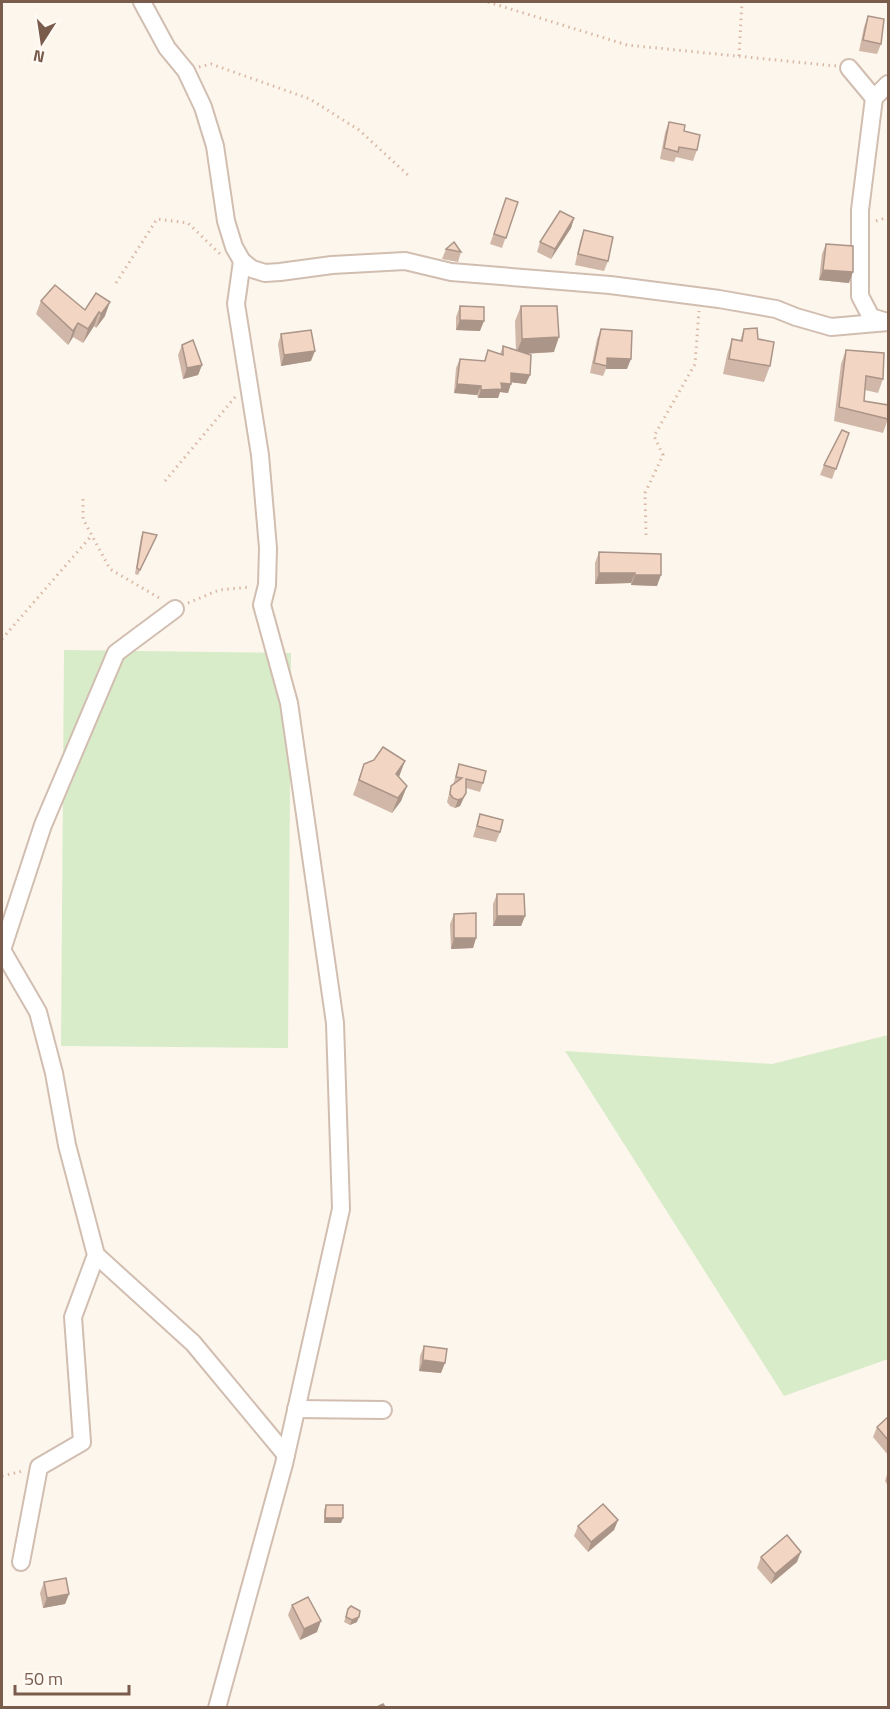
<svg xmlns="http://www.w3.org/2000/svg" width="890" height="1709" font-family="'Titillium Web',sans-serif">
<style>
.green{fill:#d8ecc9}
.lines{fill:none;stroke-linecap:round;stroke-linejoin:round}
.minor-casing{stroke:#d1beb0;stroke-width:20}
.path{stroke:#d9b8a5;stroke-width:3;stroke-dasharray:1.5 4.5;stroke-linecap:butt}
.minor{stroke:#fff;stroke-width:16}
.wall{fill:#d1b7a8}
.shaded-wall{fill:#aa9588}
.building{fill:#f3d5c3;stroke:#aa9588;stroke-width:1.5}
</style>
<rect width="100%" height="100%" fill="#fdf6ec"/>
<g class="green">
<path d="M64 650 291 653 288 1048 61 1046Z"/>
<path d="M888 1035V1359L784 1396 565 1051 772 1064Z"/>
</g>
<g class="lines">
<g class="minor-casing">
<g id="minor">
<path d="M142 2 167 48 186 71 203 107 215 146 226 221 234 247 242 261 252 269 265 273 280 272 332 265 405 261 451 272 610 285 719 299 776 309 796 317 831 327 888 322"/>
<path d="M849 68 874 98"/>
<path d="M884 321 871 317 860 296V210L874 98 888 84"/>
<path d="M96 1255 193 1343 286 1455"/>
<path d="M296 1409 383 1410"/>
<path d="M21 1562 39 1467 82 1442 73 1317 96 1255 67 1145 54 1073 38 1012 2 950 43 825 116 653 175 609"/>
<path d="M217 1708 284 1464 341 1209 335 1023 289 703 262 605 267 585 268 548 260 455 236 304 242 261"/>
</g>
</g>
<g class="path">
<path d="M488 2 627 45 836 66"/>
<path d="M739 56 742 2"/>
<path d="M199 67 211 64 310 99 359 130 409 176"/>
<path d="M876 221 888 217"/>
<path d="M116 283 157 219 188 223 220 254"/>
<path d="M165 481 236 396"/>
<path d="M83 499V519L110 569 161 599"/>
<path d="M646 535 645 493 663 455 654 436 695 364 699 311"/>
<path d="M188 603 219 590 250 587"/>
<path d="M2 639 92 535"/>
<path d="M2 1476 23 1471"/>
</g>
<use href="#minor" class="minor"/>
</g>
<g class="wall">
<path d="M868 16 881 44 877 54 859 51 864 27Z"/>
<path d="M669 122 684 131 697 150 693 161 676 157 674 162 660 159 665 133Z"/>
<path d="M506 198 518 202 502 248 490 244Z"/>
<path d="M574 218 571 228 551 259 537 252 540 242Z"/>
<path d="M584 230 608 261 604 271 575 265 580 241Z"/>
<path d="M826 244 849 283 819 280 822 254Z"/>
<path d="M446 249 461 252 458 262 442 259Z"/>
<path d="M96 293 105 316 96 328 94 326 83 343 73 337 68 345 36 314 41 301 85 310Z"/>
<path d="M460 306 480 331 456 330V317Z"/>
<path d="M521 306 554 352 526 354V384L511 382 508 393 500 392 498 398H478L477 395 454 393 456 368 460 359 484 361 488 350 500 354 503 346 516 351 515 321Z"/>
<path d="M601 329 627 369H606L603 376 590 373 597 339Z"/>
<path d="M744 329 758 339 770 366 764 382 723 374 727 355 732 339 740 341Z"/>
<path d="M281 334 311 361 281 366 278 344Z"/>
<path d="M182 345 202 365 198 375 183 379 178 355Z"/>
<path d="M846 350 883 379 878 393 865 390 864 401 888 419 883 433 834 421 841 364Z"/>
<path d="M849 433 832 479 820 475 824 465Z"/>
<path d="M143 532 155 540 138 575 135 574 141 537Z"/>
<path d="M599 552 657 586 631 585V583L595 584V563Z"/>
<path d="M364 764 407 786 401 801 392 813 353 795Z"/>
<path d="M459 764 483 783 480 792 466 788 462 802 460 806 455 808 450 806 447 802 451 786 453 785Z"/>
<path d="M480 814 500 832 496 842 473 837Z"/>
<path d="M497 894 525 916 521 926H493V904Z"/>
<path d="M454 914 476 938 473 948 451 949 450 924Z"/>
<path d="M424 1346 441 1373 419 1371 420 1356Z"/>
<path d="M888 1417V1455L873 1437 877 1427Z"/>
<path d="M888 1471V1486L885 1481Z"/>
<path d="M326 1505 341 1523H324V1510Z"/>
<path d="M618 1520 614 1530 588 1552 574 1536 578 1526Z"/>
<path d="M761 1557 797 1562 771 1584 757 1568Z"/>
<path d="M44 1582 69 1594 65 1604 43 1608 40 1593Z"/>
<path d="M292 1605 317 1632 300 1640 288 1615Z"/>
<path d="M348 1609 357 1622 350 1625 344 1622Z"/>
</g>
<g class="shaded-wall">
<path d="M574 218 571 228 551 259 555 249Z"/>
<path d="M823 270 853 272 849 283 819 280Z"/>
<path d="M110 302 105 316 96 328 101 314Z"/>
<path d="M99 312 94 326 83 343 88 329Z"/>
<path d="M460 320 484 321 480 331 456 330Z"/>
<path d="M78 323 73 337 68 345 73 331Z"/>
<path d="M559 337 554 352 516 354 522 339Z"/>
<path d="M315 351 311 361 281 366 284 355Z"/>
<path d="M607 358 631 359 627 369H606Z"/>
<path d="M202 365 198 375 183 379 187 368Z"/>
<path d="M511 373 530 375 526 384 508 382Z"/>
<path d="M501 383 511 384 508 393 500 392 498 398H478L481 390Z"/>
<path d="M457 384 481 386 477 395 454 393Z"/>
<path d="M599 573H635L631 583 595 584Z"/>
<path d="M635 575H661L657 586 631 585Z"/>
<path d="M405 761 399 777 396 774Z"/>
<path d="M407 786 401 801 392 813 398 798Z"/>
<path d="M466 793 460 806 455 808 458 800Z"/>
<path d="M497 916H525L521 926H493Z"/>
<path d="M454 938H476L473 948 451 949Z"/>
<path d="M423 1360 445 1363 441 1373 419 1371Z"/>
<path d="M325 1518H343L341 1523H324Z"/>
<path d="M618 1520 614 1530 588 1552 591 1542Z"/>
<path d="M801 1552 797 1562 771 1584 775 1574Z"/>
<path d="M69 1594 65 1604 43 1608 47 1598Z"/>
<path d="M359 1617 357 1622 350 1625 352 1620Z"/>
<path d="M321 1621 317 1632 300 1640 304 1629Z"/>
</g>
<g class="building">
<path d="M868 16 884 19 881 44 863 40Z"/>
<path d="M669 122 685 125 684 131 700 135 697 150 679 147 678 152 664 148Z"/>
<path d="M506 198 518 202 506 238 494 234Z"/>
<path d="M560 211 574 218 555 249 540 242Z"/>
<path d="M584 230 613 237 608 261 578 254Z"/>
<path d="M454 242 461 252 446 249Z"/>
<path d="M826 244 853 246V272L823 270Z"/>
<path d="M55 285 85 310 96 293 110 302 101 314 99 312 88 329 78 323 73 331 41 301Z"/>
<path d="M460 306 484 307V321L460 320Z"/>
<path d="M521 306H557L559 337 522 339Z"/>
<path d="M757 328 758 339 774 342 770 366 729 359 732 339 742 341 744 329Z"/>
<path d="M601 329 632 331 631 359 607 358V366L594 363Z"/>
<path d="M311 330 315 351 284 355 281 334Z"/>
<path d="M193 340 202 365 187 368 182 345Z"/>
<path d="M503 346 531 355 530 375 511 373V384L501 383 502 389 481 390V386L457 384 460 359 485 361 488 350 503 355Z"/>
<path d="M846 350 884 353 883 379 866 376 864 401 888 405V419L839 407Z"/>
<path d="M842 430 849 433 836 469 824 465Z"/>
<path d="M143 532 157 535 140 570 137 568Z"/>
<path d="M599 552 661 554V575H635V573H599Z"/>
<path d="M383 747 405 761 396 774 407 786 398 798 359 780 364 764 374 760Z"/>
<path d="M459 764 486 771 483 783 466 779V793L463 798 458 800 453 798 450 794 451 786 462 778 456 777Z"/>
<path d="M480 814 503 820 500 832 477 826Z"/>
<path d="M497 894H524L525 916H497Z"/>
<path d="M476 913V938H454V914Z"/>
<path d="M424 1346 447 1349 445 1363 423 1360Z"/>
<path d="M888 1417V1440L877 1427Z"/>
<path d="M603 1504 618 1520 591 1542 578 1526Z"/>
<path d="M326 1505H343V1518H325Z"/>
<path d="M787 1535 801 1552 775 1574 761 1557Z"/>
<path d="M66 1578 69 1594 47 1598 44 1582Z"/>
<path d="M308 1597 321 1621 304 1629 292 1605Z"/>
<path d="M351 1606 360 1611 359 1617 352 1620 346 1617 348 1609Z"/>
<path d="M383 1704 385 1707H377Z"/>
</g>
<rect width="890" height="1709" fill="none" stroke="#7a5c4d" stroke-width="6"/>
<g transform="translate(42 42) rotate(192)" stroke="#fffaf3" stroke-width="4.5" paint-order="stroke">
<path d="M0-4.5L10 22L0 15L-10 22Z" fill="#7a5c4d"/>
<text y="-9" font-size="16" font-weight="bold" text-anchor="middle" fill="#7a5c4d">N</text>
</g>
<path d="M15 1685v9h114v-9" fill="none" stroke="#7a5c4d" stroke-width="3"/>
<text x="24" y="1685" font-size="18" fill="#7a5c4d" stroke="#fffaf3" stroke-width="4.5" paint-order="stroke">50 m</text>
</svg>
